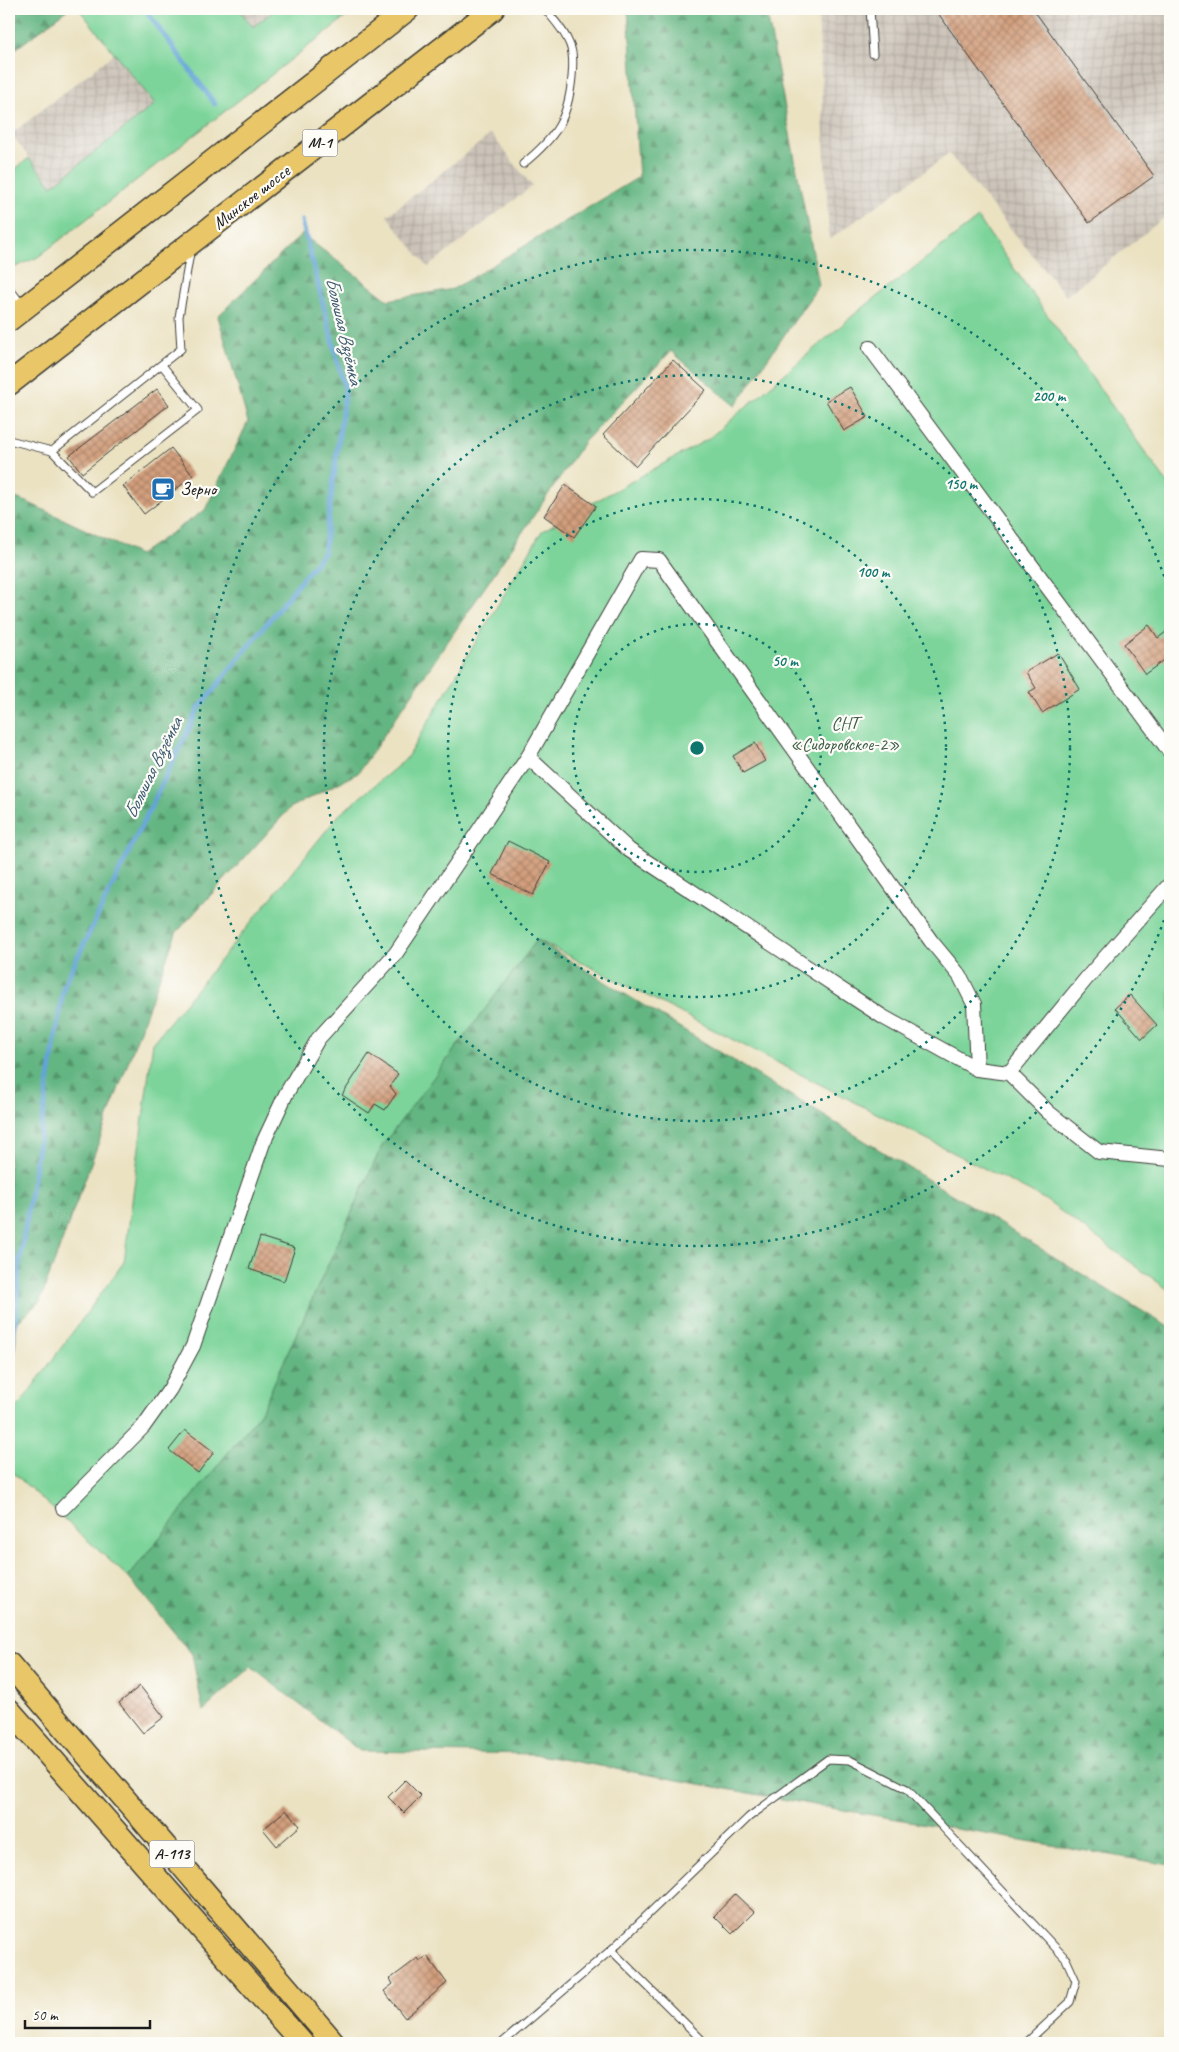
<svg xmlns="http://www.w3.org/2000/svg" width="1179" height="2052" font-family="Caveat,sans-serif">
<style>
.industrial{fill:url(#industrial-grid)}
.green{fill:#7bd49a;stroke:#4c785b}
.forest{fill:url(#forest-firs);stroke:#40694f}
.lines{fill:none;stroke-linecap:round;stroke-linejoin:round}
.stream{stroke:#63a4d6;stroke-width:5}
.building{fill:url(#building-cross-hatch)}
.service-casing{stroke:#3b3a35;stroke-width:9}
.minor-casing{stroke:#3b3a35;stroke-width:16}
.trunk-casing{stroke:#3b3a35;stroke-width:25}
.service{stroke:#fff;stroke-width:7}
.minor{stroke:#fff;stroke-width:14}
.trunk{stroke:#e9c769;stroke-width:22}
.ring{fill:none;stroke:#0f766e;stroke-width:2.5;stroke-dasharray:2.5 5}
.labels{text-anchor:middle;dominant-baseline:central;stroke-width:4.5;stroke-linejoin:round;paint-order:stroke}
.shield{fill:#fdfcf7;stroke:#605f5e;stroke-width:1}
.shield-label{font-size:16px;font-weight:bold;fill:#1c1c1c}
.street-label{font-size:18px;fill:#1c1c1c;stroke:#fdfcf7}
.poi-label{font-size:18px;fill:#1c1c1c;stroke:#fdfcf7;text-anchor:start}
.park-label{font-size:18px;fill:#3d5c48;stroke:#fdfcf7}
.water-label{font-size:19px;font-style:italic;fill:#3c5970;stroke:#fdfcf7}
.centre{fill:#0f766e;stroke:#fdfcf7;stroke-width:2.5}
.ring-label{font-size:15px;text-anchor:middle;font-weight:bold;fill:#0f766e;stroke:#fdfcf7;stroke-width:4.5;stroke-linejoin:round;paint-order:stroke}
</style>
<defs>
<pattern id="industrial-grid" width="8" height="8" patternUnits="userSpaceOnUse" patternTransform="scale(1.25)"><rect width="8" height="8" fill="#cbc3b8"/><path d="M0 4h8M4 0v8" fill="none" stroke="#aea79e"/></pattern>
<pattern id="forest-firs" width="22" height="20" patternUnits="userSpaceOnUse" patternTransform="scale(1.25)"><rect width="22" height="20" fill="#64b682"/><path d="M5 1l3.5 6h-7zM16 11l3.5 6h-7z" fill="#52936a"/></pattern>
<pattern id="building-cross-hatch" width="8" height="8" patternUnits="userSpaceOnUse" patternTransform="scale(1.25)"><rect width="8" height="8" fill="#d39f7d"/><path d="M0 0l8 8M0 8l8-8" fill="none" stroke="#aa8166"/></pattern>
</defs>
<rect width="100%" height="100%" fill="#fdfcf7"/>
<filter id="ink" filterUnits="userSpaceOnUse"><feTurbulence type="fractalNoise" baseFrequency=".02" numOctaves="2"/><feDisplacementMap in="SourceGraphic" scale="10" xChannelSelector="R" yChannelSelector="G"/><feConvolveMatrix kernelMatrix="1 2 1 2 8 2 1 2 1" color-interpolation-filters="sRGB"/></filter>
<filter id="wash" filterUnits="userSpaceOnUse"><feTurbulence type="fractalNoise" baseFrequency=".0096" numOctaves="4" result="noise"/><feDisplacementMap in="SourceGraphic" scale="20" xChannelSelector="R" yChannelSelector="G"/><feGaussianBlur stdDeviation="1.12" result="paint"/><feColorMatrix in="noise" values="0 0 0 0 0 0 0 0 0 0 0 0 0 0 0 0 0 1.4 0 .05"/><feComposite in="paint" operator="in"/></filter>
<g filter="url(#wash)">
<rect width="100%" height="100%" fill="#ebe2c2"/>
<g class="industrial">
<path d="M239 9H276L253 27Z"/>
<path d="M818 9H1170V213L1066 296 949 154 829 240Z"/>
<path d="M115 53 155 104 51 186 11 134Z"/>
<path d="M491 134 532 186 428 267 387 216Z"/>
</g>
<g class="green">
<path d="M79 9H239L253 27 276 9H356L38 257 11 269 9 268V174L29 158 52 186 155 104Z"/>
<path d="M978 218 1170 487V1291L1044 1199 538 940 382 1146 261 1412 128 1577 9 1469V1419L124 1262 153 1042 339 815 406 759 542 531 708 439 856 313Z"/>
</g>
<g class="forest">
<path d="M9 9H68L9 54Z"/>
<path d="M628 9H766L819 285 735 406 671 351 584 442 358 773 290 808 176 933 40 1301 9 1330V496L27 502 139 555 205 510 248 422 218 316 302 234 388 300 453 289 639 177Z"/>
<path d="M537 940 1170 1328V1865L831 1808 534 1754 360 1751 251 1667 203 1711 192 1654 128 1577 261 1412 382 1146Z"/>
</g>
<g class="lines">
<g class="stream">
<path d="M145 9 215 104"/>
<path d="M9 1358 13 1353 19 1266 64 985 199 708 324 552 345 390 302 221"/>
</g>
</g>
<g id="blocks">
<g class="building">
<path d="M935 9H1033L1154 176 1089 223Z"/>
<path d="M673 360 706 390 636 466 603 435Z"/>
<path d="M850 387 868 417 844 431 826 401Z"/>
<path d="M157 389 169 405 82 473 69 456Z"/>
<path d="M171 448 193 476 144 514 123 486Z"/>
<path d="M565 485 596 506 574 537 544 516Z"/>
<path d="M1149 625 1158 638 1170 629V656L1145 674 1124 644Z"/>
<path d="M1058 653 1080 689 1042 713 1029 692 1036 688 1026 672Z"/>
<path d="M755 743 765 761 743 773 733 756Z"/>
<path d="M508 841 550 862 533 895 492 874Z"/>
<path d="M1130 995 1157 1025 1142 1039 1115 1008Z"/>
<path d="M369 1054 398 1074 390 1086 396 1094 385 1110 375 1104 369 1113 342 1095Z"/>
<path d="M260 1237 295 1248 284 1281 249 1269Z"/>
<path d="M185 1430 214 1452 198 1473 169 1450Z"/>
<path d="M140 1686 164 1717 143 1733 119 1703Z"/>
<path d="M405 1780 421 1796 404 1813 388 1797Z"/>
<path d="M286 1810 300 1826 277 1846 263 1829Z"/>
<path d="M735 1894 754 1912 732 1934 714 1916Z"/>
<path d="M427 1956 447 1983 405 2018 384 1991 393 1984 390 1979 418 1958 420 1961Z"/>
</g>
</g>
</g>
<g filter="url(#ink)">
<use href="#blocks" fill-opacity="0" stroke="#3b3a35" stroke-width="1"/>
<g class="lines">
<g class="service-casing">
<g id="service">
<path d="M870 9 873 54"/>
<path d="M523 164C556 137 568 120 572 77 573 66 574 53 569 43 564 30 553 19 545 9"/>
<path d="M9 288 22 305"/>
<path d="M9 440 52 451 181 349 179 317 190 253"/>
<path d="M52 451 92 492 198 410 162 365"/>
<path d="M611 1950 705 2043"/>
<path d="M502 2043 611 1950 749 1817 828 1759 850 1760 907 1789 1066 1959 1076 1981 1070 2002 1026 2043"/>
</g>
</g>
<g class="minor-casing">
<g id="minor">
<path d="M870 348 1170 752"/>
<path d="M528 757 629 850 883 1017 977 1069 1009 1073 1048 1112 1099 1152 1170 1159"/>
<path d="M1009 1073 1086 979 1170 884"/>
<path d="M63 1508 143 1427 170 1389 193 1346 263 1143 286 1094 318 1039 396 953 459 860 528 757 641 559 659 560 931 941 960 976 974 1004 977 1069"/>
</g>
</g>
<g class="trunk-casing">
<g id="trunk">
<path d="M9 320 408 9"/>
<path d="M9 384 493 9"/>
<path d="M9 1664 334 2043"/>
<path d="M9 1710 302 2043"/>
</g>
</g>
<use href="#service" class="service"/>
<use href="#minor" class="minor"/>
<use href="#trunk" class="trunk"/>
</g>
</g>
<g class="ring">
<circle cx="697" cy="748" r="124"/>
<circle cx="697" cy="748" r="249"/>
<circle cx="697" cy="748" r="373"/>
<path d="M1169 906A498 498 0 1 1 1169 590"/>
</g>
<defs>
<g id="cafe-square" transform="scale(1.25)"><rect x="-9" y="-9" width="18" height="18" rx="4" fill="#1f6fb2" stroke="#fdfcf7"/><path d="M-5.5-4.5H6V0H3Q3 3.5 0 3.5H-2.5Q-5.5 3.5-5.5 0ZM3-3.2v2h1.7v-2ZM-6 4.5H4V6H-6Z" fill="#fff"/></g>
</defs>
<g fill-rule="evenodd">
<use href="#cafe-square" x="163" y="489"/>
</g>
<g class="labels">
<g class="shield">
<rect x="302.5" y="129.5" width="35" height="27" rx="4"/>
<rect x="149.5" y="1840.5" width="45" height="27" rx="4"/>
</g>
<g class="shield-label">
<text x="320" y="143">М-1</text>
<text x="172" y="1854">А-113</text>
</g>
<g class="street-label">
<text transform="translate(251 197) rotate(-38)">Минское шоссе</text>
</g>
<g class="poi-label">
<text x="180" y="489">Зерно</text>
</g>
<g class="park-label">
<text x="845" y="723">СНТ<tspan x="845" dy="21">«Сидоровское-2»</tspan></text>
</g>
<g class="water-label">
<text transform="translate(344 331) rotate(77)">Большая Вязёмка</text>
<text transform="translate(153 768) rotate(-64)">Большая Вязёмка</text>
</g>
</g>
<circle cx="697" cy="748" r="8" class="centre"/>
<g class="ring-label">
<text x="1049" y="401">200 m</text>
<text x="961" y="489">150 m</text>
<text x="873" y="577">100 m</text>
<text x="785" y="666">50 m</text>
</g>
<rect width="1179" height="2052" fill="none" stroke="#fdfcf7" stroke-width="30"/>
<path d="M25 2020v8h125v-8" fill="none" stroke="#1c1c1c" stroke-width="2.5"/>
<text x="32" y="2020" font-size="15" fill="#1c1c1c" stroke="#fdfcf7" stroke-width="4" paint-order="stroke">50 m</text>
</svg>
